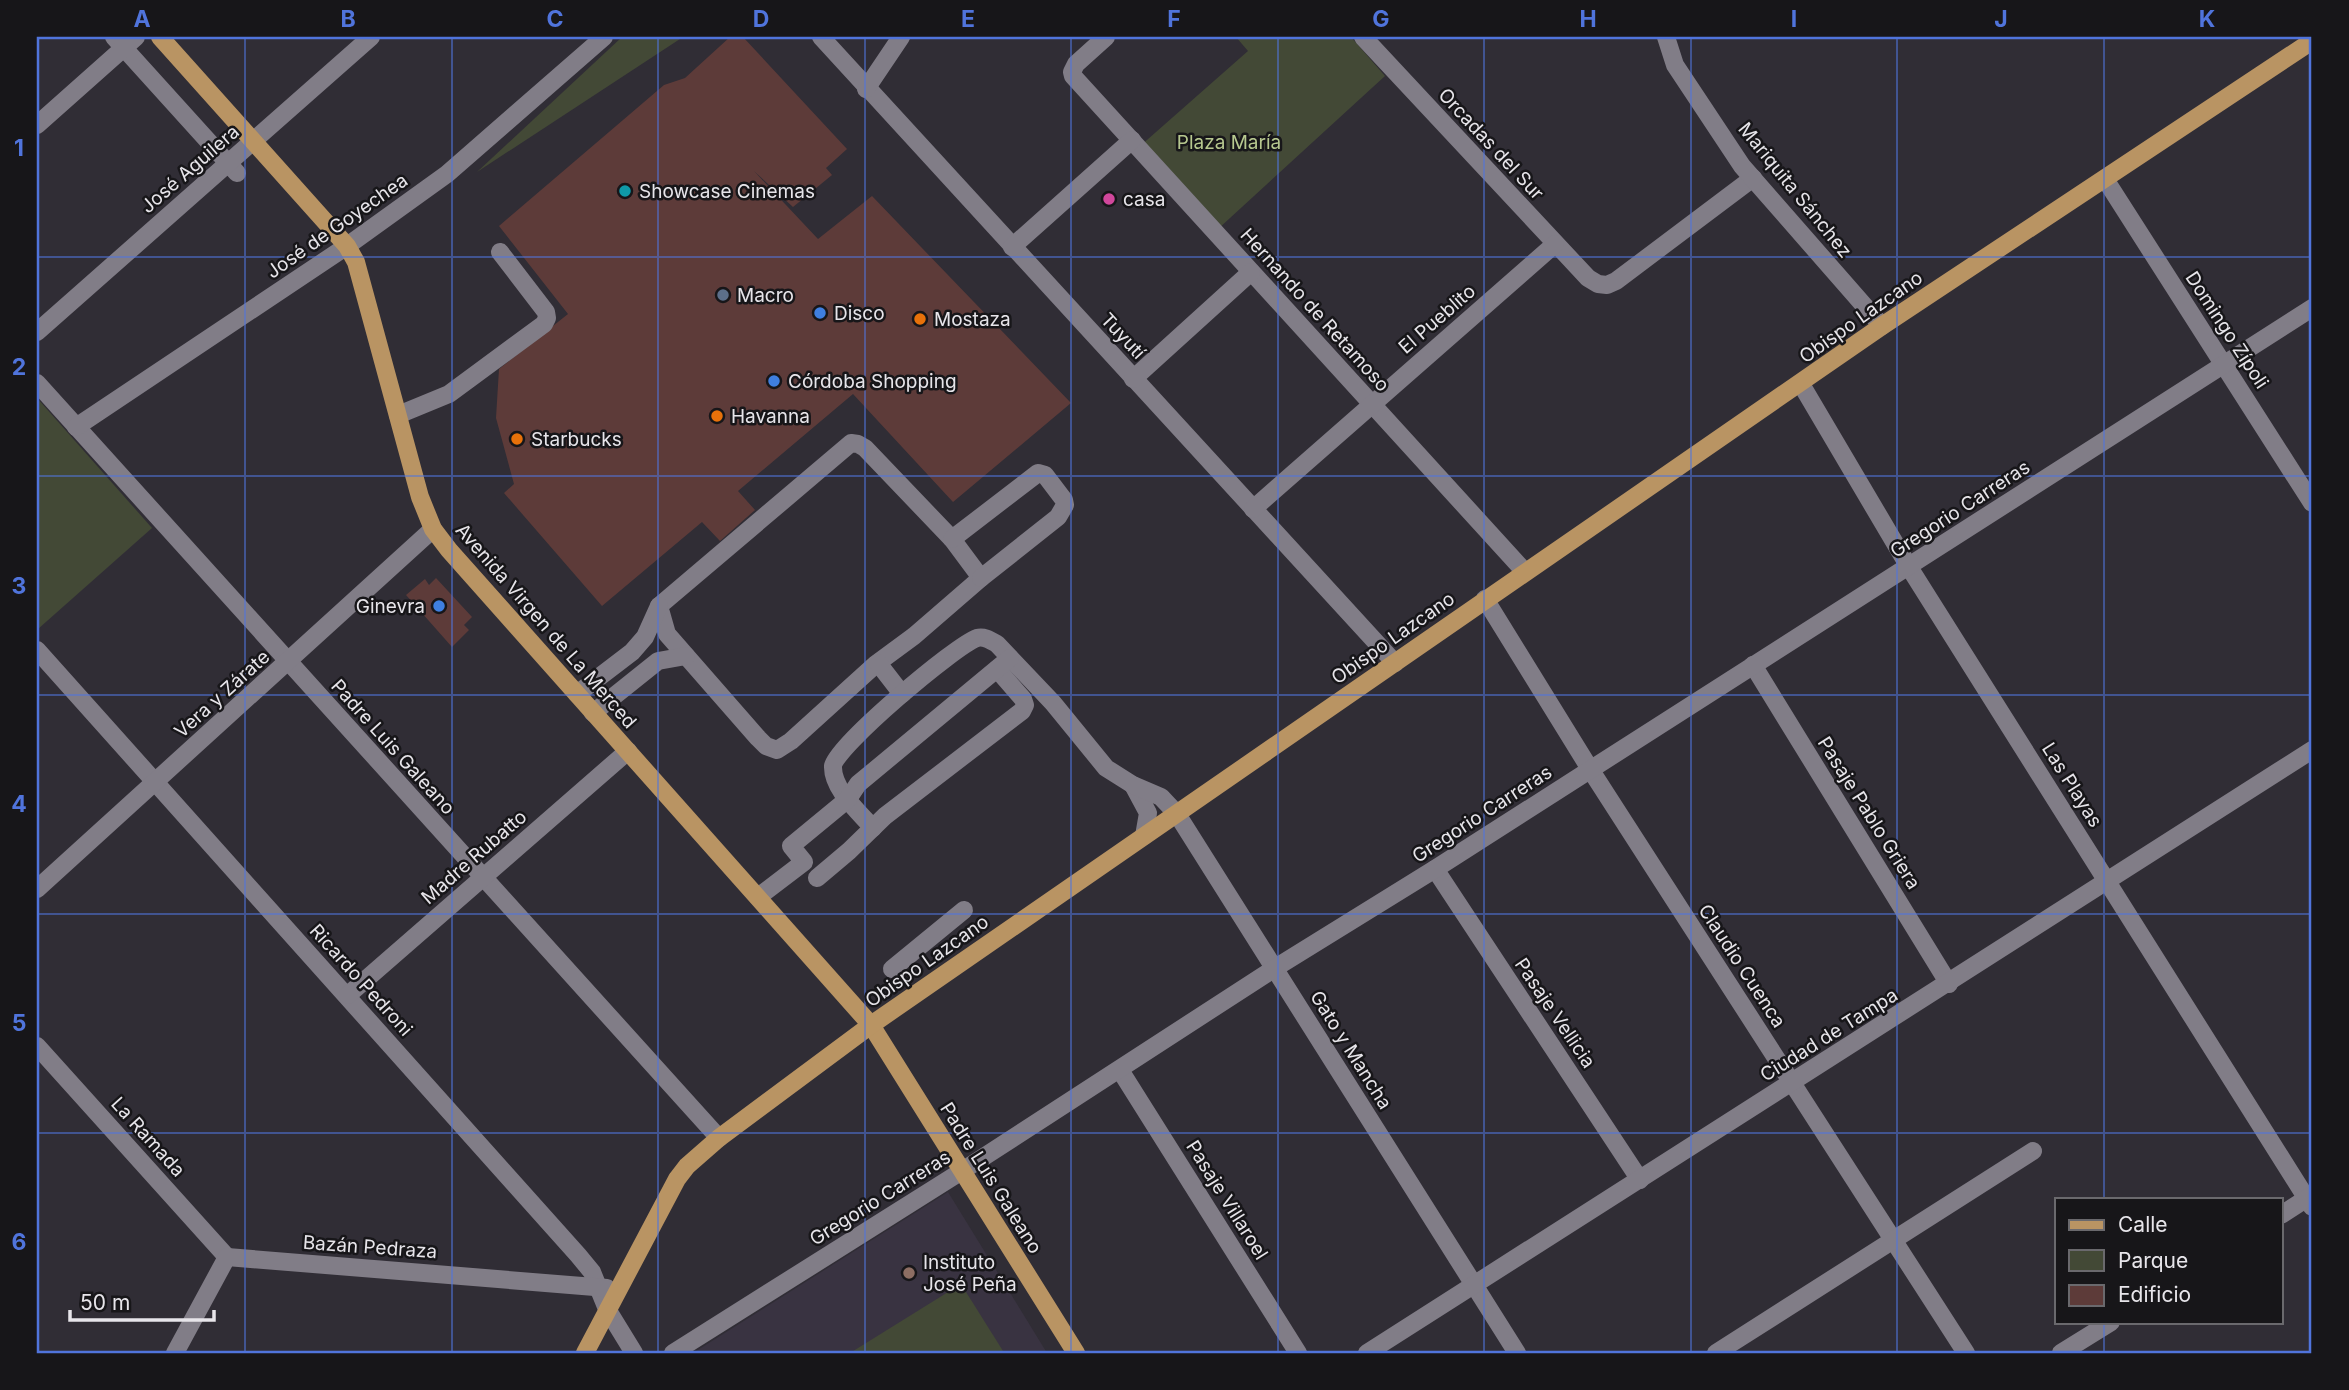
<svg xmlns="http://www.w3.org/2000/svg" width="2349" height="1390" font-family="Inter,sans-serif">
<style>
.built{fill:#393341}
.green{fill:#434936}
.building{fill:#5d3b39}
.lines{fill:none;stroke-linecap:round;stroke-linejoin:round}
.minor{stroke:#817d87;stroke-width:18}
.major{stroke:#b99463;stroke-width:18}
.grid{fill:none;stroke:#5074dc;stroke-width:2;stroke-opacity:0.55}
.culture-dot{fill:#0f9aa8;stroke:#171619;stroke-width:2.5}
.hotel-dot{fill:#d1479c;stroke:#171619;stroke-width:2.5}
.service-dot{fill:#5c6f8a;stroke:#171619;stroke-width:2.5}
.shop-dot{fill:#3f7fe0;stroke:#171619;stroke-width:2.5}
.food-dot{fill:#e8710a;stroke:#171619;stroke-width:2.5}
.education-dot{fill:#8d6e63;stroke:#171619;stroke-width:2.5}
.labels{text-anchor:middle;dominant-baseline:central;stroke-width:5;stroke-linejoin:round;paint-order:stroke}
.park-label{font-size:19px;fill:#b7c88f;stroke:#171619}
.street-label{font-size:19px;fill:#e7e5ea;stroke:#171619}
.poi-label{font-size:19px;fill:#e7e5ea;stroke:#171619;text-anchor:start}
.neatline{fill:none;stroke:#5074dc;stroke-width:2.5}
.grid-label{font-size:23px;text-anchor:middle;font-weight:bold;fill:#5074dc}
</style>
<rect width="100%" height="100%" fill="#302d35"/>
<path class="built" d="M948 1192 1047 1353H693Z"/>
<g class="green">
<path d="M622 37H683L477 172Z"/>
<path d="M1236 37H1351L1385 76 1218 229 1139 147 1248 51Z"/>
<path d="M37 398 152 528 38 629 37 627Z"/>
<path d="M961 1284 1003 1351 1000 1353H850Z"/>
</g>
<g class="building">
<path d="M730 37H743L847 149 826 168 832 175 793 207 754 171 818 239 872 196 1071 403 953 502 853 394 738 491 755 510 720 541 702 522 602 606 504 493 514 484 496 418 499 369 568 314 499 226 664 85 685 78Z"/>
<path d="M436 578 472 617 464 625 469 630 452 647 406 595 425 579 429 585Z"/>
</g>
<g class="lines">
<g class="minor">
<path d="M114 37 237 173"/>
<path d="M821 37 1395 663"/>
<path d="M1106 37 1076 64 1072 72 1073 76 1525 572"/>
<path d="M1363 37 1588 278 1598 284 1607 285 1616 281 1753 178"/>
<path d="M1666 37 1675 65 1742 166 1882 326"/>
<path d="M866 89 901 37"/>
<path d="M37 125 136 37"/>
<path d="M2105 179 2312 503"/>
<path d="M1012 247 1132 140"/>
<path d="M37 332 371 37"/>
<path d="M1133 379 1251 272"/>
<path d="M37 383 719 1138"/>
<path d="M1801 384 1909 567 2312 1207"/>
<path d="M398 415 449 394 544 324 547 318 546 312 500 252"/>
<path d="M76 427 347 246 447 174 604 37"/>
<path d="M851 443 858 444 865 448 952 539 981 578 914 636 876 664 791 741 777 750 766 746 758 738 667 634 659 606Z"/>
<path d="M1253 509 1555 244"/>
<path d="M952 539 1038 473 1045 475 1064 500 1065 505 1058 517 981 578"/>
<path d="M1485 599 1590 769 1966 1353"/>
<path d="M37 650 578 1255 592 1272 607 1309 634 1353"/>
<path d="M878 663 902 694"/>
<path d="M1753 665 1949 984"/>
<path d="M577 694 632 652 645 637 659 606"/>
<path d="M593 713 658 661 686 656"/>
<path d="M1133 785 1148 813 1144 836"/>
<path d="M873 828C859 812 832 789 833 766 835 747 956 645 977 638 984 636 990 640 997 644L1053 703 1106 768 1133 785 1161 797 1177 814 1517 1353"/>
<path d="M1435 869 1640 1180"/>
<path d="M817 878 849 851 885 816 1022 711 1025 705 1023 699 997 669"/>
<path d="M37 889 433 529"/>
<path d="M758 897 804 862 791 846 848 799 858 784 1010 658"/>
<path d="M892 969 964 910"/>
<path d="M348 995 628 751"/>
<path d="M37 1046 227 1257"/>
<path d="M1120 1070 1298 1353"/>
<path d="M2281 1215 2312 1195"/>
<path d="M175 1353 227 1257 607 1288"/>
<path d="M673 1353 962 1171 1275 968 1435 869 2312 308"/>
<path d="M1367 1353 2312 750"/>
<path d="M1716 1353 2033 1151"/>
<path d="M2061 1353 2111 1322"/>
</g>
<g class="major">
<path d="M160 37 347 246 356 262 420 497 433 529 449 550 871 1025 1076 1353"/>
<path d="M585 1353 677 1179 687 1166 719 1138 871 1025 1882 326 2312 41"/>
</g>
</g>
<path class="grid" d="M245 37V1353M452 37V1353M658 37V1353M865 37V1353M1071 37V1353M1278 37V1353M1484 37V1353M1691 37V1353M1897 37V1353M2104 37V1199M37 257H2312M37 476H2312M37 695H2312M37 914H2312M37 1133H2312M2104 1322V1353"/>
<circle class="culture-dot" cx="625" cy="191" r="7"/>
<circle class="hotel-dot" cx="1109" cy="199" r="7"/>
<circle class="service-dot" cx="723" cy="295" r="7"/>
<g class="shop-dot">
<circle cx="820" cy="313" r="7"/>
<circle cx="774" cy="381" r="7"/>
<circle cx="439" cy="606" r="7"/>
</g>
<g class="food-dot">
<circle cx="920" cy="319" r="7"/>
<circle cx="717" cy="416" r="7"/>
<circle cx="517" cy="439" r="7"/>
</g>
<circle class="education-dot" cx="909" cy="1273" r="7"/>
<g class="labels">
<g class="park-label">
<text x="1229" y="142">Plaza María</text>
</g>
<g class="street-label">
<text transform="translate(1491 144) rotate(47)">Orcadas del Sur</text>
<text transform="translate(190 169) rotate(-41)">José Aguilera</text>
<text transform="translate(1795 190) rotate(51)">Mariquita Sánchez</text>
<text transform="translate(337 226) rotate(-35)">José de Goyechea</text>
<text transform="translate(1315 310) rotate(48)">Hernando de Retamoso</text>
<text transform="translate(1861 317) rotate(-35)">Obispo Lazcano</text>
<text transform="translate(1437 319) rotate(-41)">El Pueblito</text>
<text transform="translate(2227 330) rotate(57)">Domingo Zípoli</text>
<text transform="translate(1123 336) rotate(47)">Tuyutí</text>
<text transform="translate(1960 509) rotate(-33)">Gregorio Carreras</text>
<text transform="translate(546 626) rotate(49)">Avenida Virgen de La Merced</text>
<text transform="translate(1393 638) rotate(-35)">Obispo Lazcano</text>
<text transform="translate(222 694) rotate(-42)">Vera y Zárate</text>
<text transform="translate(393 747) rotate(48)">Padre Luis Galeano</text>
<text transform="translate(2072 785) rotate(58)">Las Playas</text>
<text transform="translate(1869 813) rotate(58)">Pasaje Pablo Griera</text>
<text transform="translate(1482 814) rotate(-33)">Gregorio Carreras</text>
<text transform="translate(474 857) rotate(-41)">Madre Rubatto</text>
<text transform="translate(927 961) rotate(-35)">Obispo Lazcano</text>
<text transform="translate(1742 966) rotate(57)">Claudio Cuenca</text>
<text transform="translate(361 980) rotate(48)">Ricardo Pedroni</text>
<text transform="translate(1555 1013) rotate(56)">Pasaje Vellicia</text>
<text transform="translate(1829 1035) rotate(-32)">Ciudad de Tampa</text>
<text transform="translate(1351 1050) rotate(58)">Gato y Mancha</text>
<text transform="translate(148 1137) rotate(48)">La Ramada</text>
<text transform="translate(991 1178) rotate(58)">Padre Luis Galeano</text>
<text transform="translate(880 1198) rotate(-32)">Gregorio Carreras</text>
<text transform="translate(1227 1200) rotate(58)">Pasaje Villaroel</text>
<text transform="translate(370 1247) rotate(4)">Bazán Pedraza</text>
</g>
<g class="poi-label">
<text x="639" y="191">Showcase Cinemas</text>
<text x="1123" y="199">casa</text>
<text x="737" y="295">Macro</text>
<text x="834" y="313">Disco</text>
<text x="934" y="319">Mostaza</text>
<text x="788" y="381">Córdoba Shopping</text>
<text x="731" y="416">Havanna</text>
<text x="531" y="439">Starbucks</text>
<text x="425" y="606" text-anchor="end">Ginevra</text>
<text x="923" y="1262">Instituto<tspan x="923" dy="22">José Peña</tspan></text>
</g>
</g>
<rect width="2349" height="1390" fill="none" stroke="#171619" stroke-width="77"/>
<rect x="2055" y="1198" width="228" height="126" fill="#171619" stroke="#6a696d" stroke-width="2"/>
<rect x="2069" y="1220" width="35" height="10" fill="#b99463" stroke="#6a696d" stroke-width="2"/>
<text x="2118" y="1232" font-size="21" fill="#e7e5ea">Calle</text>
<rect x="2069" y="1250" width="35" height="21" fill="#434936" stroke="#6a696d" stroke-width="2"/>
<text x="2118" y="1268" font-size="21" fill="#e7e5ea">Parque</text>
<rect x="2069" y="1285" width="35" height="21" fill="#5d3b39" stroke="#6a696d" stroke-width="2"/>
<text x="2118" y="1302" font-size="21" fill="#e7e5ea">Edificio</text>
<path d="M70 1310v10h144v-10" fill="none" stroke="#e7e5ea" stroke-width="3.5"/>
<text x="80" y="1310" font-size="21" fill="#e7e5ea" stroke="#171619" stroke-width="5" paint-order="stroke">50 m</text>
<rect x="38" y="38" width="2272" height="1314" class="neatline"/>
<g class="grid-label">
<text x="142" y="27">A</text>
<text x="348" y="27">B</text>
<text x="555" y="27">C</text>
<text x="761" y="27">D</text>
<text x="968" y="27">E</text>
<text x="1174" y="27">F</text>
<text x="1381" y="27">G</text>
<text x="1588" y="27">H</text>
<text x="1794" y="27">I</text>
<text x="2001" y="27">J</text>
<text x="2207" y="27">K</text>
<text x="19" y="156">1</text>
<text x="19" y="375">2</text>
<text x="19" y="594">3</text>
<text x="19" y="812">4</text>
<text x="19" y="1031">5</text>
<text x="19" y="1250">6</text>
</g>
</svg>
